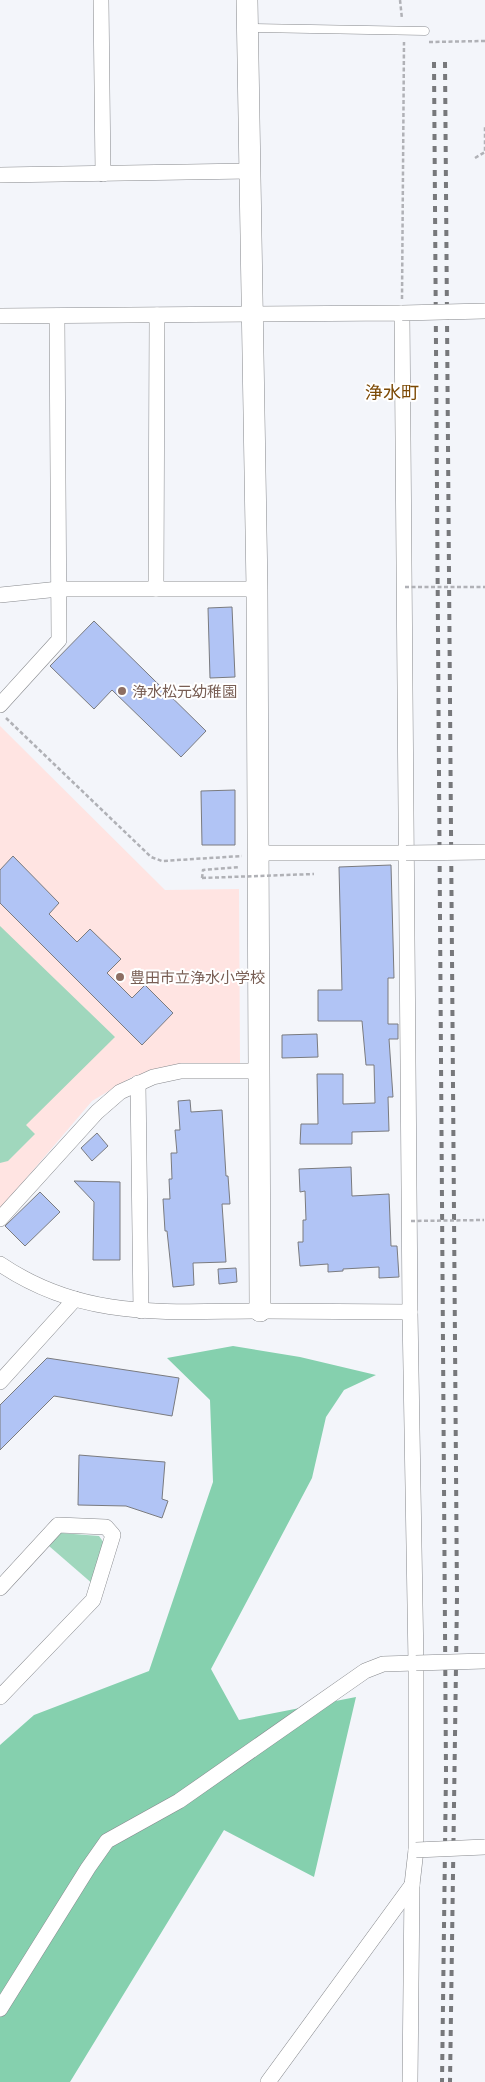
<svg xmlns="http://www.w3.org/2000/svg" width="485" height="2082" font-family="'Exo 2','Noto Sans JP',sans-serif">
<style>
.education{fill:#ffe4e2}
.green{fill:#a0d7bd}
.forest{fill:#85d0ae}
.building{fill:#b1c4f5;stroke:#7a7b7f}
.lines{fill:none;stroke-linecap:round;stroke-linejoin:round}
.lane-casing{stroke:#87898d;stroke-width:9}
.street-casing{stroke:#87898d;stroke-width:16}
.secondary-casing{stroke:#87898d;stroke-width:22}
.path{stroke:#b0b1b6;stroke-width:2.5;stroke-dasharray:4 2.5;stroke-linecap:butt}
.lane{stroke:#fff;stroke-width:8}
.street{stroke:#fff;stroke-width:15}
.secondary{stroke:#fff;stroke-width:21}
.rail{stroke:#77787b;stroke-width:4;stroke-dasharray:6 6;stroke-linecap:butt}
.street-bridge-casing{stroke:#87898d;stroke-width:16;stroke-linecap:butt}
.path-bridge{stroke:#b0b1b6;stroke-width:2.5;stroke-dasharray:4 2.5;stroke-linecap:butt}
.street-bridge{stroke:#fff;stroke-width:15}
.education-dot{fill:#8d6e63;stroke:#fff;stroke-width:2}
.labels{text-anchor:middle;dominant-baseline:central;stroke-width:4;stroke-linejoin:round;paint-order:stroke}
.education-label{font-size:15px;fill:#785e54;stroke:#fff;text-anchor:start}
.quarter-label{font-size:18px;fill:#7c4904;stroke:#fff}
</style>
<rect width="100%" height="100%" fill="#f3f5fa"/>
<path class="education" d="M0 726 165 890 239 889 240 1064 175 1066 132 1077 92 1101 0 1209Z"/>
<g class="green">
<path d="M0 926 115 1037 26 1125 35 1134 8 1161 0 1163Z"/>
<path d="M61 1533 99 1536 107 1547 94 1585 49 1546Z"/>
</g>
<path class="forest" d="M233 1346 300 1357 376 1375 344 1390 326 1417 312 1478 211 1669 239 1720 356 1697 314 1877 224 1830 70 2082H0V1745L34 1715 149 1671 213 1482 210 1400 167 1358Z"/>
<g class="building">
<path d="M232 607 235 677 210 678 208 608Z"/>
<path d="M94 621 206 731 181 757 112 690 94 709 50 666Z"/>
<path d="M235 790V845H202L201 791Z"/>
<path d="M13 856 59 903 49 914 77 942 90 929 121 959 107 973 132 998 145 985 173 1013 142 1045 0 903V870Z"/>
<path d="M391 865 394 978H388V1024H398V1039H389L393 1097H388L389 1131 352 1132V1144H300L301 1124H318L317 1074H343V1104L375 1103 374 1065H366L362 1021H318V990H342L339 867Z"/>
<path d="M317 1034 318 1057 282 1058V1035Z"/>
<path d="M190 1100 191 1112 222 1110 226 1176H228L230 1204H222L226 1262 193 1263 194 1285 173 1287 167 1231H165L163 1199H170L169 1179H172L171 1153H177L175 1130H180L178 1101Z"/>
<path d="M97 1133 108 1146 92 1161 81 1148Z"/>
<path d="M351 1167 352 1196 389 1194 391 1246H397L399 1277 379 1278V1267L343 1269V1271L328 1272V1264L300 1266 298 1242H303V1220H306L305 1191 300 1192 299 1169Z"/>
<path d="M74 1181 120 1182V1260H93L94 1202Z"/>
<path d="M40 1192 60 1212 25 1246 5 1226Z"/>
<path d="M236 1268 237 1282 219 1284 218 1269Z"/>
<path d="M47 1358 179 1378 172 1416 54 1396 0 1450V1405Z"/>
<path d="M79 1455 165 1462 162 1499 168 1501 162 1518 126 1506 78 1505Z"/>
</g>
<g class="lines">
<g class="lane-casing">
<path id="lane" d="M250 28 425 31"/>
</g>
<g class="street-casing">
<g id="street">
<path d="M101 0 103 174"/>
<path d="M0 175 249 171"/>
<path d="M0 316 402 313 410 1312 416 1663V1850L412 1885 410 2082"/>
<path d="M156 589 157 315"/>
<path d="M0 595 59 589H257"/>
<path d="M0 705 59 640 57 316"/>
<path d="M258 853H406"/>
<path d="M138 1083 141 1311"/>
<path d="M0 1219 97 1112 120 1092 153 1077 181 1071H258"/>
<path d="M0 1264C84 1321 166 1311 262 1311 311 1311 361 1312 410 1312"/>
<path d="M0 1382 75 1299"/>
<path d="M0 1588 58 1525 106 1527 113 1535 93 1600 0 1697"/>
<path d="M0 2009 88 1868 107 1841 179 1801 365 1671 383 1664 416 1663"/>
<path d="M268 2082 412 1885"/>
</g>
</g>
<g class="secondary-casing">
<path id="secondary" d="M247 0 257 589 260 1311"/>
</g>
<g class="path">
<path d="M400 0 402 19"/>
<path d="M429 42 485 41"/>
<path d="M475 158 485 152V126"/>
<path d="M402 299 404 42"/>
<path d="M6 718 151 857 162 861 242 856"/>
<path d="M202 878 203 870 240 867"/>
</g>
<use href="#lane" class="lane"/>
<use href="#street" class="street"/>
<use href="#secondary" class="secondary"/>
<g class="rail">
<path d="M434 62 446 1771 442 2082"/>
<path d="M445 62 457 1597 450 2082"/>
</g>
<g class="street-bridge-casing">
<g id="street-bridge">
<path d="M402 313 485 311"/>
<path d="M406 853 485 852"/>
<path d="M416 1663 485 1661"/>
<path d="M416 1850 485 1847"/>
</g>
</g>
<g class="path-bridge">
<path d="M405 587H485"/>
<path d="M202 878 314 874"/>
<path d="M411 1221 484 1220"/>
</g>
<use href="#street-bridge" class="street-bridge"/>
</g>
<g class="education-dot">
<circle cx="122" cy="691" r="5"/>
<circle cx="120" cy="977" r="5"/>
</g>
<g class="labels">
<g class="education-label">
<text x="132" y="691">浄水松元幼稚園</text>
<text x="130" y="977">豊田市立浄水小学校</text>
</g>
<g class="quarter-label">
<text x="392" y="392">浄水町</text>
</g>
</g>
</svg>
